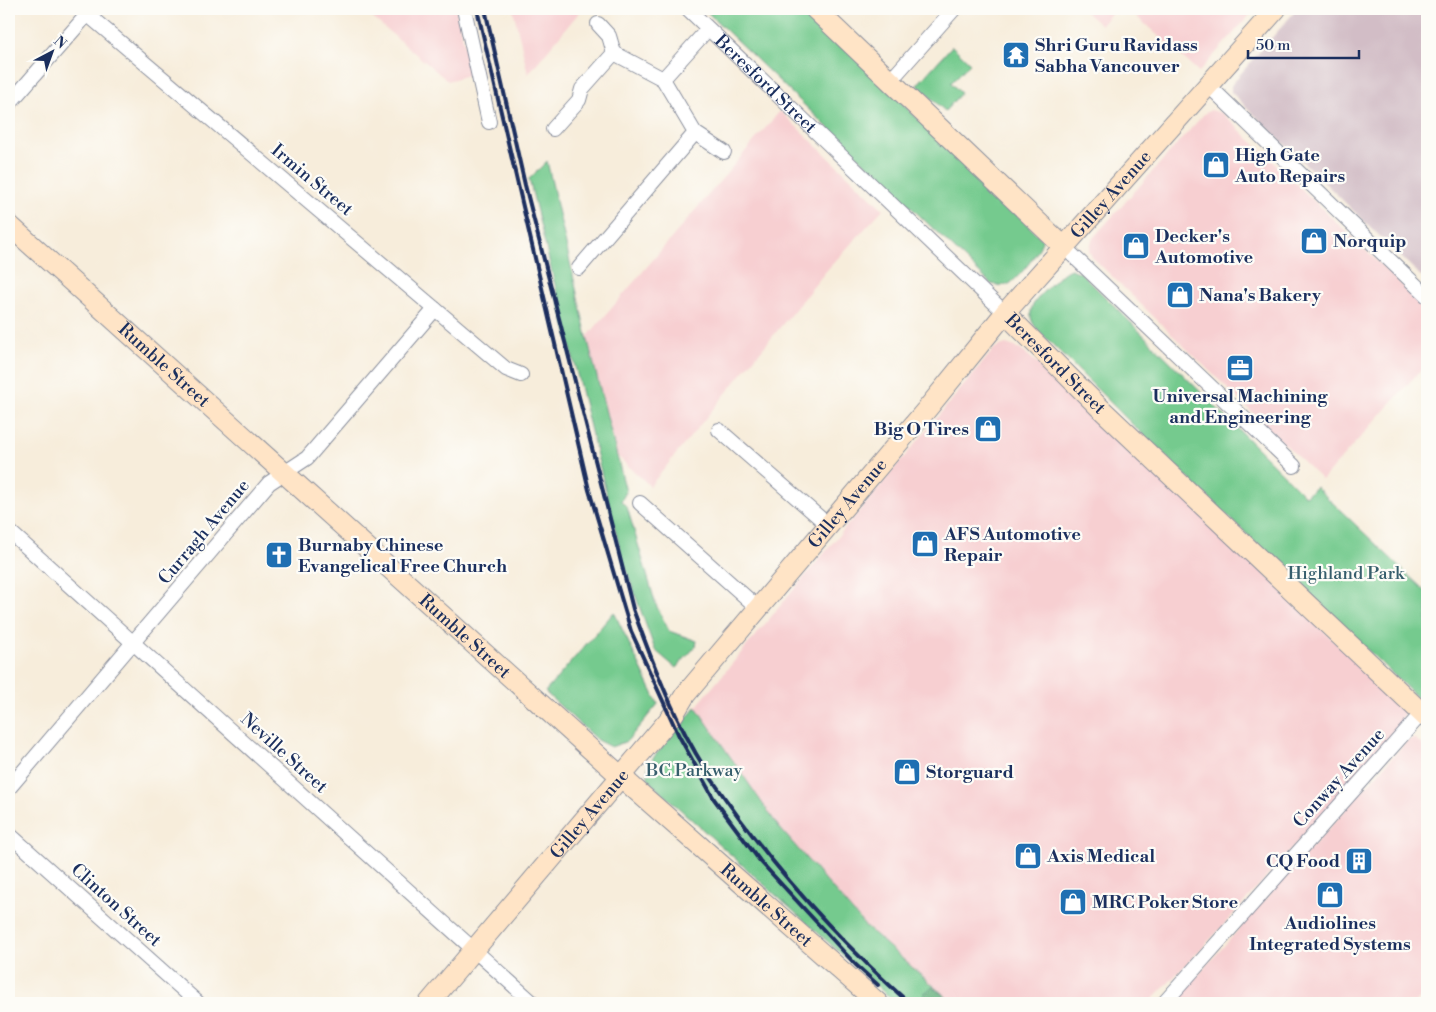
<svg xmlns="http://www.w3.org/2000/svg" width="1436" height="1012" font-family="'Libre Bodoni',serif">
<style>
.built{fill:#f7cfd1}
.industrial{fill:#d2bdc6}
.green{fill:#75ca8e;stroke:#487c76}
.forest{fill:#60ae79;stroke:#3e6e6c}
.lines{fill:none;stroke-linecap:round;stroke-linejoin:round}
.street-casing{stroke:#898e9c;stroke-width:16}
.secondary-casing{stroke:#898e9c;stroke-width:22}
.street{stroke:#fff;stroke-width:14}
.secondary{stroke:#ffe4c6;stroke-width:20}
.rail{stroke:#1b2f5e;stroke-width:4}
.labels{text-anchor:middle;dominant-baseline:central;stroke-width:4.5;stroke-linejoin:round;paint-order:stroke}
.poi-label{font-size:18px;font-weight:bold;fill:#1b2f5e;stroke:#fdfcf7;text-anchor:start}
.street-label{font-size:18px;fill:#1b2f5e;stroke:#fdfcf7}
.park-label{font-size:18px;fill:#365e6c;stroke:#fdfcf7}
</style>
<rect width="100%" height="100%" fill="#fdfcf7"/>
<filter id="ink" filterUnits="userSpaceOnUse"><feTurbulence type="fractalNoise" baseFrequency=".02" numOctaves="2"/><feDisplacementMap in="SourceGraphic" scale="10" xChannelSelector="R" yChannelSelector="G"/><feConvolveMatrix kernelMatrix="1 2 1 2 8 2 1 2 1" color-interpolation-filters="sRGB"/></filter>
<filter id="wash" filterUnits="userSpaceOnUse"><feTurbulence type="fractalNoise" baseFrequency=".0096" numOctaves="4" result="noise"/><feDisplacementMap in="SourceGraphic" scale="20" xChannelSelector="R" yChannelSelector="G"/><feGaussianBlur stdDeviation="1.12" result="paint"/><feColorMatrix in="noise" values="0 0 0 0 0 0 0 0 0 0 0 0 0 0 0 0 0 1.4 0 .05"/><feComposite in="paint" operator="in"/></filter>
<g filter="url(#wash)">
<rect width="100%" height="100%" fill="#f7eddb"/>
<g class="built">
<path d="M362 9H456L471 74 448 81Z"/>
<path d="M513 9H582L528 74Z"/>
<path d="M1082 9H1115L1101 25Z"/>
<path d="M1128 9H1255L1199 72Z"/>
<path d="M1211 110 1222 113 1427 309V363L1322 480 1092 257 1089 250 1093 238 1205 113Z"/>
<path d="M780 111 883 209 827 270 650 486 615 454 587 337Z"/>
<path d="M1006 344 1018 348 1030 357 1184 495 1405 710 1397 730 1221 928 1149 1003H953L865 926 778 826 696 707 995 348Z"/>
<path d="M1414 738 1427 749V989L1416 1003H1173L1407 741Z"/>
</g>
<path class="industrial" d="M1297 9H1427V282L1231 92V86L1236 79Z"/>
<g class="green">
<path d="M704 9H805L1042 239C1043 248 1016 282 1007 285 1001 286 997 285 991 284Z"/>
<path d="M952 46 970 63 951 83 961 93 945 111 917 85Z"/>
<path d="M547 161 587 337 626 492 621 501 627 507 656 605 669 631 697 641 696 646 676 668 655 650 623 561 529 179Z"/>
<path d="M1071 269 1081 273 1305 496 1316 487 1427 593V707L1137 429 1037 329C1032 323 1029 316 1032 307 1036 298 1062 271 1071 269Z"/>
<path d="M614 612 658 704 627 741 611 747 597 740 545 692Z"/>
<path d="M696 707 778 826 865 926 953 1003H896L652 784 648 779V767L653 758Z"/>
</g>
<path class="forest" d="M933 987 953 1003H932L923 994Z"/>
</g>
<g filter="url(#ink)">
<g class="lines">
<g class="street-casing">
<g id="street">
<path d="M81 9 506 369 521 375"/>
<path d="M464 9 489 122"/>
<path id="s1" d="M688 9 1005 313"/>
<path d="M598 24 609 36 614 53"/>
<path d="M890 81 954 9"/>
<path d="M1208 85 1427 296"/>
<path d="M9 104 92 9"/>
<path d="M553 129 579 100 582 89 614 53 663 79"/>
<path d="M695 133 724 152"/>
<path d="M1064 247 1294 466"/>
<path d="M579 268 695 133 663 79 708 29"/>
<path d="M719 430 828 525"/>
<path d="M640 503 758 608"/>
<path d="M9 531 533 1003"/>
<path d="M9 788 269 483 307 458 435 309"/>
<path d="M9 834 198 1003"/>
<path d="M1164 1003 1422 713"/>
</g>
</g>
<g class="secondary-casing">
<g id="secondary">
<path d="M815 9 1064 247"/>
<path id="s2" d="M9 225 637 791 878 1003"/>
<path id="s3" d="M1005 313 1099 407 1427 718"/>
<path id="s4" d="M429 1003 673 715 685 695 927 409 1005 313 1276 9"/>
</g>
</g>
<use href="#street" class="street"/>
<use href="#secondary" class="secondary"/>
<g class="rail">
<path d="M477 9 589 490 631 631 679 736 714 799 760 861 856 965 878 985"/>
<path d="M485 9 525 185 633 609C654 667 677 727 711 778 767 861 835 937 909 1003"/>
</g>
</g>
</g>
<defs>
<g id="temple-square" transform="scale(1.4375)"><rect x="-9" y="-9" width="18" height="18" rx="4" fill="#1f6fb2" stroke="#fdfcf7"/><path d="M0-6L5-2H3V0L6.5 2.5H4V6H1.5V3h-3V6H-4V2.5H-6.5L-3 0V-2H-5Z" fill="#fff"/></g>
<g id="shop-square" transform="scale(1.4375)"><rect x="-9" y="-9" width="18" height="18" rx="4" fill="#1f6fb2" stroke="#fdfcf7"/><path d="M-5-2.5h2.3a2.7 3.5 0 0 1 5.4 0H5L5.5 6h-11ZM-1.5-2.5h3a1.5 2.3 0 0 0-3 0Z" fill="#fff"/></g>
<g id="office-square" transform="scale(1.4375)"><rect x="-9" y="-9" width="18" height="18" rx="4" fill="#1f6fb2" stroke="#fdfcf7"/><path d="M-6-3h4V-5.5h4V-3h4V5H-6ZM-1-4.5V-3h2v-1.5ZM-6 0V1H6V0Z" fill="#fff"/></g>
<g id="church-square" transform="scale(1.4375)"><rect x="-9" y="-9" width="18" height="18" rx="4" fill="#1f6fb2" stroke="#fdfcf7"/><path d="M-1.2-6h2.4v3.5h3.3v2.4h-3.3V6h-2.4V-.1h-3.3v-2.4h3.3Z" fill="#fff"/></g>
<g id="building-square" transform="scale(1.4375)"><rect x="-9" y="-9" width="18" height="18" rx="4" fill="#1f6fb2" stroke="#fdfcf7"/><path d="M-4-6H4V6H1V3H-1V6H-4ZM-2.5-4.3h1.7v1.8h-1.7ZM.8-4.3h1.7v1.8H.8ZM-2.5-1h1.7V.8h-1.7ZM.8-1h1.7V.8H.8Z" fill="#fff"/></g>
</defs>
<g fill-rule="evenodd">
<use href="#temple-square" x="1016" y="55"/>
<use href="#shop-square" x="1216" y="165"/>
<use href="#shop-square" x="1314" y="241"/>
<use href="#shop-square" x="1136" y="246"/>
<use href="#shop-square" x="1180" y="295"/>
<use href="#office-square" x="1240" y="368"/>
<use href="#shop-square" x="988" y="429"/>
<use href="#shop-square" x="925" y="544"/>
<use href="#church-square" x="279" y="555"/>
<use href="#shop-square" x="907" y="772"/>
<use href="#shop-square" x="1028" y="856"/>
<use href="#building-square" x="1359" y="861"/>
<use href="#shop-square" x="1330" y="895"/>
<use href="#shop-square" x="1073" y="902"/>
</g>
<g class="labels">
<g class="poi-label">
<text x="1035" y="45">Shri Guru Ravidass<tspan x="1035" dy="21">Sabha Vancouver</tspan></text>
<text x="1235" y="155">High Gate<tspan x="1235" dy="21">Auto Repairs</tspan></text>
<text x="1155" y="236">Decker's<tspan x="1155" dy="21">Automotive</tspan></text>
<text x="1333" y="241">Norquip</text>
<text x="1199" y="295">Nana's Bakery</text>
<text x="1240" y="396" text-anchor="middle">Universal Machining<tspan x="1240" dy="21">and Engineering</tspan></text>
<text x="969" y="429" text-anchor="end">Big O Tires</text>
<text x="944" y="534">AFS Automotive<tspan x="944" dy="21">Repair</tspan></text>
<text x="298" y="545">Burnaby Chinese<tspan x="298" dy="21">Evangelical Free Church</tspan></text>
<text x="926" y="772">Storguard</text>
<text x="1047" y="856">Axis Medical</text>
<text x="1340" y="861" text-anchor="end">CQ Food</text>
<text x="1092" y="902">MRC Poker Store</text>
<text x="1330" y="923" text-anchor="middle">Audiolines<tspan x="1330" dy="21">Integrated Systems</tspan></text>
</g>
<g class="street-label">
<text stroke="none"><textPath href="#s1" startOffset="108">Beresford Street</textPath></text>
<text transform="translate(312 180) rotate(40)">Irmin Street</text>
<text stroke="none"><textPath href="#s4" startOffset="1058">Gilley Avenue</textPath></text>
<text stroke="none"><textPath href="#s3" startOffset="72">Beresford Street</textPath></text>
<text stroke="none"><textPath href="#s2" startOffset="209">Rumble Street</textPath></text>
<text stroke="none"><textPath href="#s4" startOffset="652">Gilley Avenue</textPath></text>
<text transform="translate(204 532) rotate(-50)">Curragh Avenue</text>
<text stroke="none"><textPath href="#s2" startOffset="614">Rumble Street</textPath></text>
<text transform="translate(284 753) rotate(42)">Neville Street</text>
<text transform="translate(1339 778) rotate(-48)">Conway Avenue</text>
<text stroke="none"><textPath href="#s4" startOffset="248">Gilley Avenue</textPath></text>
<text transform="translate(116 905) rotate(42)">Clinton Street</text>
<text stroke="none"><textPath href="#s2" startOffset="1018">Rumble Street</textPath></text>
</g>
<g class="park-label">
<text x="1346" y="573">Highland Park</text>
<text x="694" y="770">BC Parkway</text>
</g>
</g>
<rect width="1436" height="1012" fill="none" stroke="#fdfcf7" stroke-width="30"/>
<g transform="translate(52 52) rotate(41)" stroke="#fdfcf7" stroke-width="4" paint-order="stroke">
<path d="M0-4L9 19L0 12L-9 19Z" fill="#1b2f5e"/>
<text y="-8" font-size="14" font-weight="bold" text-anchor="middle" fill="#1b2f5e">N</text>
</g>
<path d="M1248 50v8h111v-8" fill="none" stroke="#1b2f5e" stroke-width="2.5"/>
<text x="1256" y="50" font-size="15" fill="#1b2f5e" stroke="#fdfcf7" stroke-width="4" paint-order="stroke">50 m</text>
</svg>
